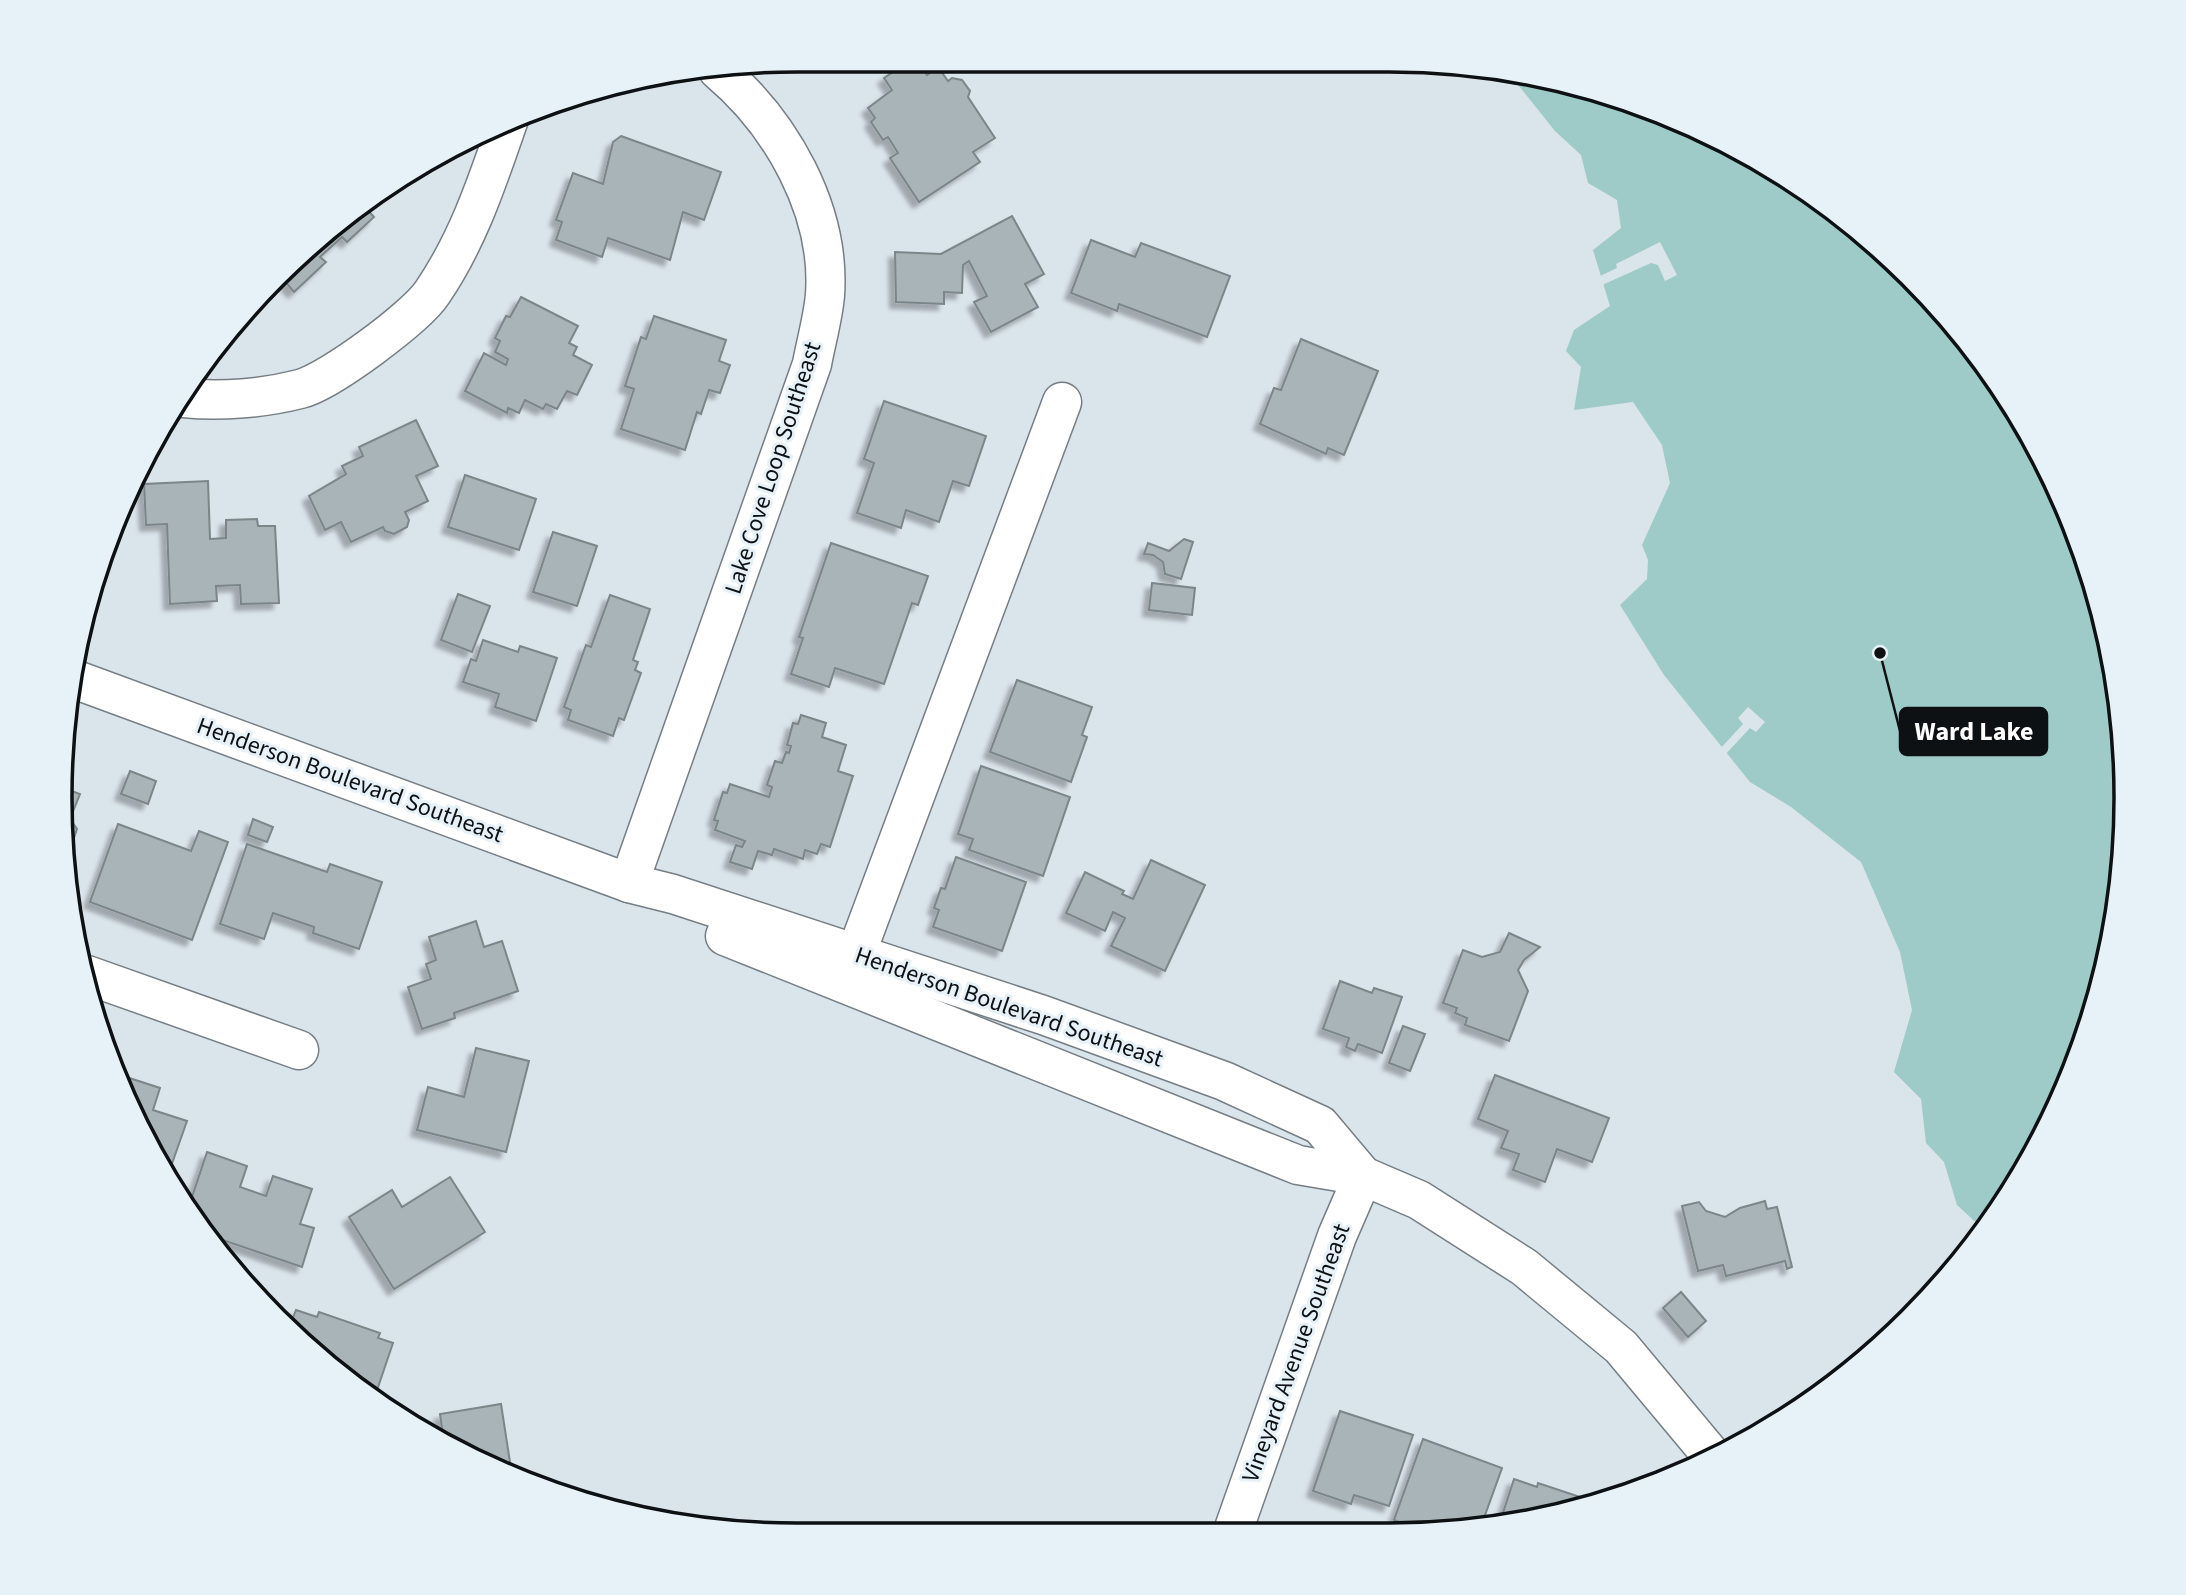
<svg xmlns="http://www.w3.org/2000/svg" width="2186" height="1595" font-family="'Source Sans 3',sans-serif">
<style>
.water{fill:#9ecbc7}
.pier{fill:#dae4eb}
.building{fill:#a8b4b7;stroke:#7b8689;stroke-width:2;filter:url(#shadow)}
.lines{fill:none;stroke-linecap:round;stroke-linejoin:round}
.minor-casing{stroke:#757e84;stroke-width:41}
.major-casing{stroke:#757e84;stroke-width:41}
.minor{stroke:#fff;stroke-width:38}
.major{stroke:#fff;stroke-width:38}
.labels{text-anchor:middle;dominant-baseline:central;stroke-width:6;stroke-linejoin:round;paint-order:stroke}
.street-label{font-size:24px;fill:#0e1114;stroke:#e7f1f8}
.rim{fill:none;stroke:#0e1114;stroke-width:3.5}
.leader{fill:none;stroke:#0e1114;stroke-width:2.5}
.callout-dot{fill:#0e1114;stroke:#e7f1f8;stroke-width:2.5}
.callout{fill:#0e1114;stroke:#0e1114;stroke-width:2.5}
.callout-label{font-size:26px;text-anchor:middle;font-weight:bold;fill:#fff}
</style>
<defs>
<filter id="shadow"><feDropShadow dx="-6" dy="6" stdDeviation="2" flood-color="#0004"/></filter>
</defs>
<rect width="100%" height="100%" fill="#dae4eb"/>
<path class="water" d="M1511 76 1579 85 1671 116 1798 184 1875 243 1974 348 2050 471 2101 606 2125 749 2120 893 2087 1034 2028 1166 1983 1229 1957 1205 1944 1162 1926 1143 1921 1099 1894 1072 1912 1010 1900 952 1861 862 1791 807 1750 782 1664 675 1620 605 1647 579 1648 560 1642 545 1670 483 1662 445 1633 402 1574 410 1581 367 1566 351 1574 330 1610 306 1593 250 1621 228 1617 200 1588 183 1581 155 1555 131Z"/>
<g class="pier">
<path d="M1660 242 1677 275 1665 281 1658 265 1651 263 1600 286 1598 277 1617 268 1616 264Z"/>
<path d="M1748 707 1765 722 1756 732 1750 728 1724 756 1719 750 1743 724 1738 718Z"/>
</g>
<g class="building">
<path d="M911 60H916L927 75 938 67 948 81 952 78 962 80 970 91 968 97 995 138 973 152 980 162 919 202 890 158 898 153 888 137 883 140 871 122 875 118 868 108 892 90 884 78Z"/>
<path d="M621 136 721 172 704 220 683 212 670 260 608 238 602 257 556 240 562 222 556 220 573 173 603 184 613 142Z"/>
<path d="M363 205 374 217 347 242 342 237 320 257 326 262 294 292 281 277Z"/>
<path d="M1012 216 1044 274 1025 284 1038 307 991 332 974 302 987 296 969 261 963 265 962 293 944 292V304L896 302 895 252 941 254Z"/>
<path d="M1091 240 1135 257 1141 243 1230 276 1207 337 1119 304 1117 311 1071 293Z"/>
<path d="M521 297 578 326 569 343 577 347 573 355 592 365 577 395 567 391 557 409 546 404 543 409 525 400 519 413 508 408 507 413 465 391 484 353 506 365 508 359 495 352 500 341 495 338 506 316 510 317Z"/>
<path d="M654 316 726 340 719 361 730 365 720 393 709 390 701 414 697 412 685 450 621 429 634 389 625 386 641 337 646 339Z"/>
<path d="M1301 339 1378 371 1344 455 1328 448 1326 454 1260 424 1274 388 1281 390Z"/>
<path d="M884 401 986 436 969 486 953 481 939 522 906 510 901 528 857 513 874 463 864 459Z"/>
<path d="M416 420 438 466 416 476 428 501 405 512 409 520 407 527 394 534 385 531 383 527 351 542 341 522 325 530 309 496 346 474 342 466 363 456 359 447Z"/>
<path d="M465 475 536 499 519 550 448 527Z"/>
<path d="M208 481 210 539 226 538V520L257 519 258 526H275L279 603 241 604 240 585 216 586 217 601 170 604 167 524 146 525 144 484Z"/>
<path d="M553 532 597 546 577 606 533 592Z"/>
<path d="M1184 539 1193 542 1181 579 1165 574 1163 562 1153 555 1144 554 1148 543 1169 551Z"/>
<path d="M831 543 928 576 918 605 912 603 884 684 835 668 829 687 791 674 803 638 799 637Z"/>
<path d="M1152 583 1195 588 1192 615 1149 610Z"/>
<path d="M458 594 490 606 472 652 441 640Z"/>
<path d="M610 595 650 609 633 660 638 662 635 670 641 673 624 720 619 718 613 736 568 720 571 710 564 707 586 645 591 647Z"/>
<path d="M483 640 518 652 520 646 557 658 536 721 495 707 499 694 463 682 471 659 476 661Z"/>
<path d="M1017 680 1092 707 1082 735 1087 737 1071 782 990 752Z"/>
<path d="M801 715 826 723 822 737 846 745 838 771 853 776 830 847 821 844 817 854 805 850 803 859 774 849 772 855 758 851 752 869 730 862 736 845 742 847 745 841 715 830 718 821 714 820 723 792 727 793 730 784 769 797 772 787 767 785 775 761 782 763 786 752 789 753 791 746 787 745 793 723 798 724Z"/>
<path d="M981 766 1070 797 1043 876 969 850 973 839 958 834Z"/>
<path d="M130 771 156 781 148 804 121 794Z"/>
<path d="M66 789 80 794 70 819 77 829 74 838 66 842Z"/>
<path d="M253 819 273 827 267 842 248 835Z"/>
<path d="M118 824 191 851 199 831 228 842 192 940 90 902Z"/>
<path d="M247 844 327 872 330 864 382 882 359 949 313 933 314 927 273 913 264 939 220 924Z"/>
<path d="M956 857 1026 882 1002 951 933 927 939 910 934 908 941 888 945 889Z"/>
<path d="M1151 860 1205 885 1165 971 1111 946 1125 918 1113 912 1105 931 1066 913 1085 872 1124 891 1122 894 1133 899Z"/>
<path d="M476 921 484 947 502 941 518 991 454 1013 455 1018 422 1029 408 987 431 979 426 964 436 960 429 937Z"/>
<path d="M1509 933 1540 947 1524 960 1518 970 1528 991 1509 1041 1465 1025 1467 1018 1455 1013 1457 1008 1443 1003 1463 950 1482 957 1500 952Z"/>
<path d="M1340 981 1372 993 1374 988 1402 997 1382 1053 1358 1044 1355 1051 1346 1047 1349 1038 1323 1029Z"/>
<path d="M1403 1026 1425 1034 1410 1071 1389 1063Z"/>
<path d="M476 1048 529 1061 506 1152 417 1130 428 1087 464 1097Z"/>
<path d="M114 1073 160 1088 153 1110 187 1121 169 1172Z"/>
<path d="M1495 1075 1609 1118 1592 1162 1557 1149 1545 1182 1513 1170 1519 1154 1501 1148 1508 1131 1478 1119Z"/>
<path d="M207 1152 247 1166 240 1187 266 1196 273 1176 312 1189 300 1224 314 1228 302 1267 205 1234 189 1206Z"/>
<path d="M450 1177 485 1232 394 1289 349 1217 392 1190 402 1207Z"/>
<path d="M1765 1201 1767 1209 1777 1207 1792 1267 1787 1269 1785 1261 1726 1276 1723 1265 1698 1271 1682 1206 1699 1202 1706 1211 1725 1217 1740 1208Z"/>
<path d="M1681 1292 1706 1321 1688 1337 1663 1308Z"/>
<path d="M296 1310 317 1317 319 1312 380 1333 378 1338 393 1343 374 1399 348 1383 290 1325Z"/>
<path d="M501 1404 512 1475 471 1459 444 1443 440 1414Z"/>
<path d="M1340 1411 1413 1435 1389 1506 1354 1495 1351 1504 1313 1491Z"/>
<path d="M1423 1439 1502 1468 1480 1529H1453L1442 1525 1441 1529 1419 1530 1394 1520Z"/>
<path d="M1514 1479 1537 1487 1538 1483 1589 1500 1499 1525Z"/>
</g>
<g class="lines">
<g class="minor-casing">
<g id="minor">
<path d="M184 398C221 402 265 398 300 389 329 382 416 317 432 293 469 239 488 179 509 119"/>
<path d="M629 883 812 364C816 342 823 318 825 295 831 210 781 123 718 70"/>
<path d="M856 954 1062 402"/>
<path d="M87 975 299 1050"/>
<path d="M1233 1531 1337 1236 1363 1176"/>
</g>
</g>
<g class="major-casing">
<g id="major">
<path d="M71 678 629 883 673 894 1043 1015 1224 1081 1320 1125 1363 1176"/>
<path d="M725 936 1298 1165 1363 1176 1419 1200 1524 1267 1621 1347 1712 1456"/>
</g>
</g>
<use href="#minor" class="minor"/>
<use href="#major" class="major"/>
</g>
<g class="labels">
<g class="street-label">
<text transform="translate(773 468) rotate(-72)">Lake Cove Loop Southeast</text>
<text transform="translate(350 780) rotate(20)">Henderson Boulevard Southeast</text>
<text transform="translate(1009 1007) rotate(19)">Henderson Boulevard Southeast</text>
<text transform="translate(1296 1353) rotate(-70)">Vineyard Avenue Southeast</text>
</g>
</g>
<path d="M0 0H2186V1595H0ZM797 72H1389A725 725 0 0 1 2114 797V798A725 725 0 0 1 1389 1523H797A725 725 0 0 1 72 798V797A725 725 0 0 1 797 72Z" fill="#e7f1f8" fill-rule="evenodd"/>
<path class="rim" d="M797 72H1389A725 725 0 0 1 2114 797V798A725 725 0 0 1 1389 1523H797A725 725 0 0 1 72 798V797A725 725 0 0 1 797 72Z"/>
<path class="leader" d="M1880 653L1900 731"/>
<circle class="callout-dot" cx="1880" cy="653" r="7"/>
<rect class="callout" x="1900" y="708" width="147" height="47" rx="7"/>
<g class="callout-label">
<text x="1974" y="740">Ward Lake</text>
</g>
</svg>
